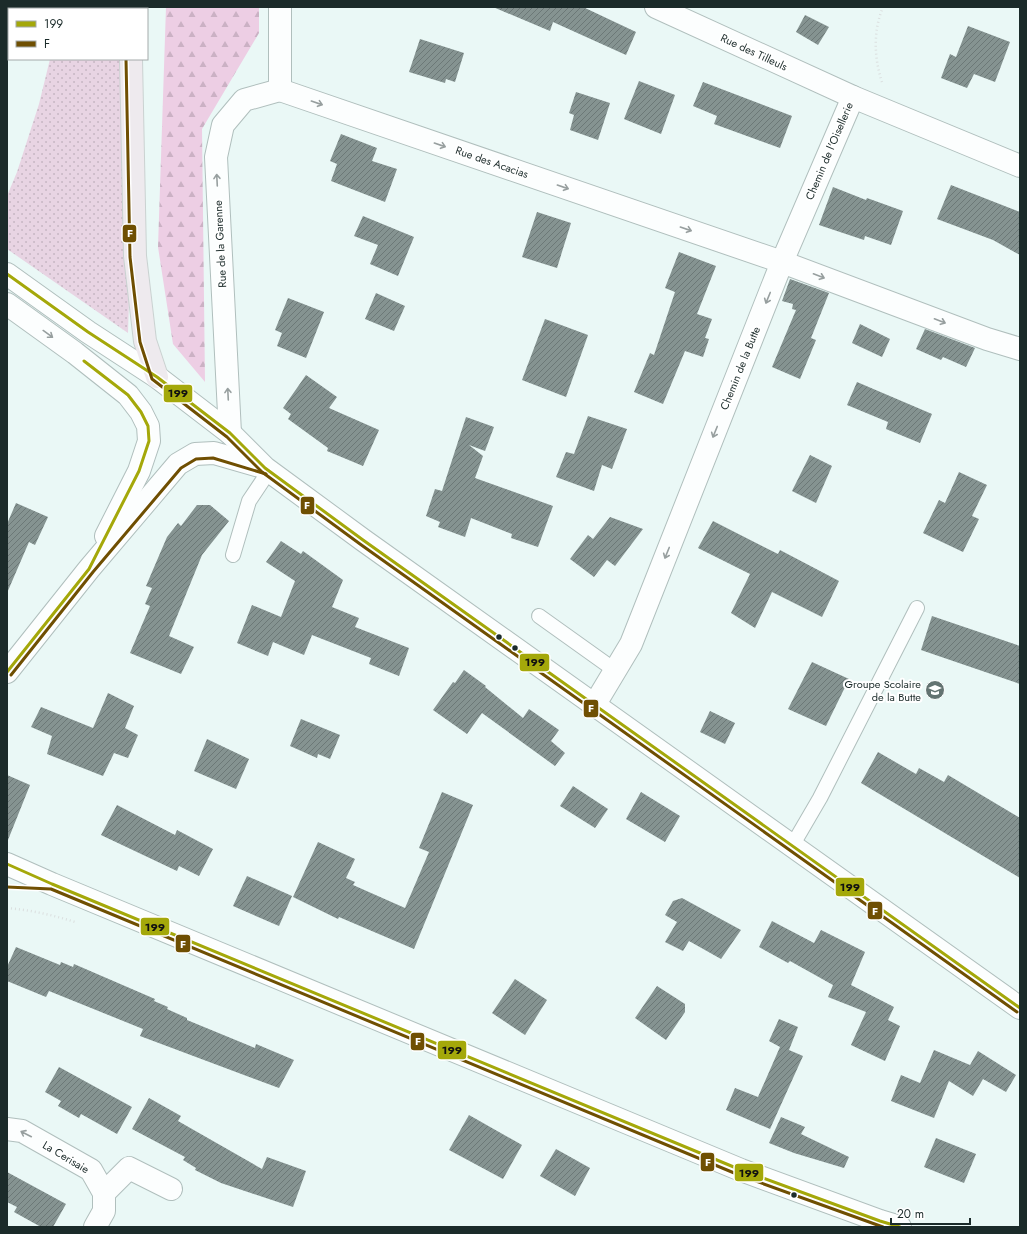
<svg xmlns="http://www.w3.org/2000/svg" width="1027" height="1234" font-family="Jost,sans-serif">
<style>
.grass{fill:url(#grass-dots)}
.forest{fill:url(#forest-firs)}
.building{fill:url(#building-hatch)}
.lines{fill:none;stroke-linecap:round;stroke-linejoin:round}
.lane-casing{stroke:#b0bfbd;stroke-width:16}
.street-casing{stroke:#b0bfbd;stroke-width:24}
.secondary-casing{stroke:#b0bfbd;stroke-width:24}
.primary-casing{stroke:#cad2d1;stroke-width:24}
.path{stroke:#dbdfdf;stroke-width:2.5;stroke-dasharray:1 3;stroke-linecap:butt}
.lane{stroke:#fcfefe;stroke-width:14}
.street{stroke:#fcfefe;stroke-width:22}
.secondary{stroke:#fcfefe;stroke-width:22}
.primary{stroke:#eeeaee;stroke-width:22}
.bus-1-casing{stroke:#fff;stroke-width:6}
.bus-2-casing{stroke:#fff;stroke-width:6}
.bus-1{stroke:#a4a80a;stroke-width:3}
.bus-2{stroke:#6f4f02;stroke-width:3}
.oneway{stroke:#979f9f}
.bus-dot{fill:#1b2b2a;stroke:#fff;stroke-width:1.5}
.labels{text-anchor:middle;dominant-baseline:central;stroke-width:4;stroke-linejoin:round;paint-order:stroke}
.street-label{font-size:11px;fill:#1b2b2a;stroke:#fff}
.poi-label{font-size:11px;fill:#1b2b2a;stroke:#fff;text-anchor:end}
.line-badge{stroke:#fff;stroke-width:1.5}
.badge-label{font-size:11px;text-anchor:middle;font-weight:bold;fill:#fff}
.pale-badge-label{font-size:11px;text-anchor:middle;font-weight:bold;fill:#111}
</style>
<defs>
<pattern id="grass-dots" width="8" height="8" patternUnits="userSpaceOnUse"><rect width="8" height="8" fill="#e8d4e3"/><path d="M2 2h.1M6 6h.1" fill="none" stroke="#c6b6c3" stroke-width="1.8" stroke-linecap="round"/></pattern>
<pattern id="forest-firs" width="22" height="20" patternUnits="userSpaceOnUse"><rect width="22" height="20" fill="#edcee4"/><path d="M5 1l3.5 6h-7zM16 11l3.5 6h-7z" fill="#cbb1c4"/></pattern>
<pattern id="building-hatch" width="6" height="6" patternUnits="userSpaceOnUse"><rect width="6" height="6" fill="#859391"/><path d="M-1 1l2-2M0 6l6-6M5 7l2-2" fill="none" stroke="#6c7877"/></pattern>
</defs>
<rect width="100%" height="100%" fill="#eaf8f6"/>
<g class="grass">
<path d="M63 7H122V9H62Z"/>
<path d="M50 59H122L129 299 128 333 7 249V196L17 172 39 104Z"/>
</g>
<path class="forest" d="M166 7H259V33L202 129 205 382 173 344 158 247Z"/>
<g class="building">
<path d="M493 7H583L636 32 626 55 553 22 550 31Z"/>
<path d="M805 15 829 27 818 45 796 32Z"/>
<path d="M968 26 1010 42 995 82 974 74 967 88 941 78 950 54 956 57Z"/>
<path d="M420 39 464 53 455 82 446 79 445 83 409 72Z"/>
<path d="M639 81 675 95 661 134 624 119Z"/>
<path d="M703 82 792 116 780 148 714 124 717 116 693 106Z"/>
<path d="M576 92 610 103 598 140 570 130 574 115 569 113Z"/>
<path d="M341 134 377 148 372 161 397 169 385 202 331 181 337 164 330 161Z"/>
<path d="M951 185 1020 212V255L993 240 937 219Z"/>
<path d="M833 187 866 200 867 198 903 211 891 245 865 236 864 240 819 225Z"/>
<path d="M537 212 571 223 557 268 522 257Z"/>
<path d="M363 216 414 237 398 276 370 264 378 245 354 236Z"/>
<path d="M679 252 716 266 697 314 712 319 705 338 709 339 703 357 685 351 663 404 634 392 650 353 654 355 675 292 665 288Z"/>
<path d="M790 279 829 293 811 338 816 340 800 379 772 367 796 310 792 309 793 304 782 301Z"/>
<path d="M376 293 405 306 394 331 365 319Z"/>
<path d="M288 298 324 312 306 358 277 346 282 333 275 330Z"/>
<path d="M545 319 588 335 566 397 522 380Z"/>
<path d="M860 324 890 339 882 357 852 343Z"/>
<path d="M925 329 975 348 966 367 943 357 941 360 916 349Z"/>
<path d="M306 375 337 397 329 408 379 430 363 466 327 451 328 448 288 419 291 414 283 408Z"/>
<path d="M857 382 932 414 920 443 886 429 888 422 847 405Z"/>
<path d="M588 416 627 429 612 469 602 465 594 491 556 477 566 452 574 454Z"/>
<path d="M466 417 494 427 485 451 469 445 483 456 475 478 553 506 538 547 511 538 512 534 471 518 465 537 438 527 440 522 426 516 435 489 442 491Z"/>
<path d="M810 455 832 466 816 503 792 491Z"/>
<path d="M959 472 987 485 972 516 979 519 963 552 923 533 939 500 945 503Z"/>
<path d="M16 503 48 517 35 545 29 542 7 593V524Z"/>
<path d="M197 505H210L229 521 202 555 169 636 194 647 181 674 130 653 150 606 145 604 152 588 146 586 167 537 178 523 181 526Z"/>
<path d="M610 517 643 529 615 566 607 560 594 577 570 559 588 535 593 539Z"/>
<path d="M713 521 778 554 780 550 839 581 822 617 772 592 755 628 731 613 750 574 698 548Z"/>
<path d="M281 541 301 554 303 551 343 580 332 607 359 618 355 627 409 648 399 676 369 664 371 658 312 635 304 655 273 642 268 656 237 643 252 605 281 617 295 581 266 562Z"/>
<path d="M932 616 1020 646V684L921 650Z"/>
<path d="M812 662 849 679 826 726 788 709Z"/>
<path d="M464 670 486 686 485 687 523 718 529 709 559 730 551 741 565 753 555 766 482 713 467 734 433 710 453 682 455 683Z"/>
<path d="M108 693 134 706 125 728 138 735 128 758 114 753 103 776 47 754 52 736 31 727 41 707 93 728Z"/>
<path d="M710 711 735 723 725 744 700 732Z"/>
<path d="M301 719 340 735 330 759 318 754 317 758 290 746Z"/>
<path d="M207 739 249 759 236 789 194 771Z"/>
<path d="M878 752 916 774 919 768 944 782 948 775 1020 818V878L861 783Z"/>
<path d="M7 775 30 785 8 840H7Z"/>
<path d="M573 786 608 809 595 828 560 806Z"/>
<path d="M442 792 473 805 414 949 339 917 338 919 293 897 318 842 355 859 346 878 355 882 353 885 405 908 429 852 419 848Z"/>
<path d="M641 792 680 816 665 842 626 819Z"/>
<path d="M117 805 175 835 177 830 213 849 199 876 179 866 177 871 101 835Z"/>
<path d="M247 876 292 896 279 926 233 906Z"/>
<path d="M682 898 741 930 721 959 689 941 683 951 665 942 677 922 665 915 673 901Z"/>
<path d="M772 921 814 943 821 930 865 952 851 985 894 1007 888 1020 900 1026 885 1061 851 1045 866 1012 828 997 833 985 790 961 788 963 759 947Z"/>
<path d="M16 947 60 965 61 962 73 967 74 964 155 999 154 1001 168 1007 167 1009 187 1018V1020L255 1048 256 1044 294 1060 279 1088 140 1036 143 1029 49 991 46 997 7 981V967Z"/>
<path d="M515 979 547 1000 525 1035 492 1013Z"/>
<path d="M657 986 685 1004V1012L666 1040 635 1018Z"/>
<path d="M779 1019 798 1027 789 1050 803 1056 770 1129 726 1110 735 1088 758 1097 780 1047 769 1041Z"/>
<path d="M934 1050 970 1065 978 1051 1016 1075 1006 1092 983 1079 973 1096 949 1081 934 1118 891 1101 901 1075 920 1083Z"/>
<path d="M59 1067 132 1107 117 1134 81 1114 79 1118 58 1106 61 1101 45 1092Z"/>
<path d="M149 1098 181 1116 178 1121 262 1169 267 1157 306 1171 293 1207 221 1183 195 1170 196 1168 183 1160 185 1157 132 1129Z"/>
<path d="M469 1115 522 1145 503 1179 449 1150Z"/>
<path d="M781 1117 805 1127 801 1134 849 1157 844 1168 794 1153 769 1143Z"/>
<path d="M936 1138 976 1154 964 1183 924 1167Z"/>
<path d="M556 1149 590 1168 575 1196 540 1176Z"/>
<path d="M7 1172 66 1204 53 1227H41L14 1212 17 1207 7 1202Z"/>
</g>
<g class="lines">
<g class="lane-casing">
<g id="lane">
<path d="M233 555 249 501 269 471"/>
<path d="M539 616 616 671"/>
<path d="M792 846 820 798 917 608"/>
</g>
</g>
<g class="street-casing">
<g id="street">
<path d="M280 7V90"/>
<path d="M656 7 853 97"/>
<path d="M280 90 782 262 987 339 1020 349"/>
<path d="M230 433 216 157 223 125 244 100 280 90"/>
<path d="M595 704 631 644 782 262 853 97 1020 166"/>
<path d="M7 1129 22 1131 91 1170 104 1193V1211L95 1227"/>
<path d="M104 1193 129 1168 171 1189"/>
</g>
</g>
<g class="secondary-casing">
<g id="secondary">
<path d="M7 274 88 332 157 377 230 433 265 468 363 540 1020 1008"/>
<path d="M7 304 75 353 128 395 141 412 148 426 149 441 139 471 106 536"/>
<path d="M7 672 89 569 178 464 195 454 214 453 263 467"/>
<path d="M7 864 52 884 741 1170 880 1221 900 1227"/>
</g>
</g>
<g class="primary-casing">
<g id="primary">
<path d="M130 7V9"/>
<path d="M19 9V7"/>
<path d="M7 48 9 42"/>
<path d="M131 59 135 256 145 341 157 377"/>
</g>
</g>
<g class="path">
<path d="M882 82C874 58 873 31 883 7"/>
<path d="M7 908C30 910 53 915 75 922"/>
</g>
<use href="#lane" class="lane"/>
<use href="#street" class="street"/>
<use href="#secondary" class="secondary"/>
<use href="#primary" class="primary"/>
<g class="bus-1-casing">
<g id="bus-1">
<path d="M7 274 88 332 157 377 230 433 265 468 363 540 1020 1008"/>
<path d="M7 672 89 569 139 471 149 441 148 426 141 412 128 395 84 361"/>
<path d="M7 864 52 884 741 1170 880 1221 900 1227"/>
</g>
</g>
<g class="bus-2-casing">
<g id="bus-2">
<path d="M126 59 130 257 140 342 152 379 227 437 262 472 360 544 1017 1012"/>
<path d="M11 675 93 572 181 468 196 459 213 458 266 474"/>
<path d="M7 887 51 889 739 1175 883 1227"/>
</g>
</g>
<use href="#bus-1" class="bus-1"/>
<use href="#bus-2" class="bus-2"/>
</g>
<defs><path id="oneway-shaft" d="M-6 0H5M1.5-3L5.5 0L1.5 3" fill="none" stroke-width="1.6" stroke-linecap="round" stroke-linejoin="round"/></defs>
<g class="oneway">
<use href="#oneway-shaft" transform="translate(317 103) rotate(19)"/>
<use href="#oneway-shaft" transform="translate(440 145) rotate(19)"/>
<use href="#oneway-shaft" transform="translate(217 180) rotate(-93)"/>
<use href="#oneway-shaft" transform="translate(563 187) rotate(19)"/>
<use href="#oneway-shaft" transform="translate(686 229) rotate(19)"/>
<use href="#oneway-shaft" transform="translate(819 276) rotate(21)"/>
<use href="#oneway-shaft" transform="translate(768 298) rotate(112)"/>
<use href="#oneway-shaft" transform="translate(940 321) rotate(21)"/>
<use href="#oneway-shaft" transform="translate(48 334) rotate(36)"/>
<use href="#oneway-shaft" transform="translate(228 394) rotate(-93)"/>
<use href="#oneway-shaft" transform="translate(715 432) rotate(112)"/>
<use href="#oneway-shaft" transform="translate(667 553) rotate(112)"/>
<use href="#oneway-shaft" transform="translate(26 1134) rotate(-153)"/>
</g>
<defs>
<g id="school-disc" transform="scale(1)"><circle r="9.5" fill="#637371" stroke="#fff"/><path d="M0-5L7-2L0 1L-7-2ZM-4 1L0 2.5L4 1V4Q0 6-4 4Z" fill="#fff"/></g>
</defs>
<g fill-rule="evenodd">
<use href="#school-disc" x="935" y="690"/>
</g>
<g class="bus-dot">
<circle cx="499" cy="637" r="3.5"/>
<circle cx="515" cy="648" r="3.5"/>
<circle cx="794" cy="1195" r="3.5"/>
</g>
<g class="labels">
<g class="street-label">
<text transform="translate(754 52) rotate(25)">Rue des Tilleuls</text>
<text transform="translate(829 151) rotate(-67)">Chemin de l'Oisellerie</text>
<text transform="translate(492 162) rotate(19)">Rue des Acacias</text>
<text transform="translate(220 244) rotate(-93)">Rue de la Garenne</text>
<text transform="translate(740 368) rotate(-68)">Chemin de la Butte</text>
<text transform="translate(66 1157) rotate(31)">La Cerisaie</text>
</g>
<g class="poi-label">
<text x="921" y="684">Groupe Scolaire<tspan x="921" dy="13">de la Butte</tspan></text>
</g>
</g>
<g class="line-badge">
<rect x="122" y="224" width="15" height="19" rx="4" fill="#6f4f02"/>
<rect x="163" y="384" width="30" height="19" rx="4" fill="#a4a80a"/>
<rect x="300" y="496" width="15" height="19" rx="4" fill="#6f4f02"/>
<rect x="519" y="653" width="31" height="19" rx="4" fill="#a4a80a"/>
<rect x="583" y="699" width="16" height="19" rx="4" fill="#6f4f02"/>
<rect x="835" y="877" width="30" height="20" rx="4" fill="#a4a80a"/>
<rect x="867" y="901" width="16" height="19" rx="4" fill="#6f4f02"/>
<rect x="140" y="917" width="30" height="19" rx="4" fill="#a4a80a"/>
<rect x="175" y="934" width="16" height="19" rx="4" fill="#6f4f02"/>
<rect x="410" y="1032" width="15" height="19" rx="4" fill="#6f4f02"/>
<rect x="437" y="1040" width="30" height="20" rx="4" fill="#a4a80a"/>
<rect x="700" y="1152" width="15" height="20" rx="4" fill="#6f4f02"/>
<rect x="734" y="1163" width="30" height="19" rx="4" fill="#a4a80a"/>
</g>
<g class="badge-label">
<text x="130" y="237">F</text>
<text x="307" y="509">F</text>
<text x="591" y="712">F</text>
<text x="875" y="915">F</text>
<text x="183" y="948">F</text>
<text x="418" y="1045">F</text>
<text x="708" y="1166">F</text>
</g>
<g class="pale-badge-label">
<text x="178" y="397">199</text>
<text x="535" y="666">199</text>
<text x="850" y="891">199</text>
<text x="155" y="931">199</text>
<text x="452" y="1054">199</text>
<text x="749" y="1177">199</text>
</g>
<rect width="1027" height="1234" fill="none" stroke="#1b2b2a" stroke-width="16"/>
<rect x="8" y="8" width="140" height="52" fill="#ffffff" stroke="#a4aaaa"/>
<rect x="16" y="21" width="20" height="6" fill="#a4a80a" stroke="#a4aaaa"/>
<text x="44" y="28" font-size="12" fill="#1b2b2a">199</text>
<rect x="16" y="41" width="20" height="6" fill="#6f4f02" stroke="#a4aaaa"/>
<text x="44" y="48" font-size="12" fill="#1b2b2a">F</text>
<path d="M891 1218v6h79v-6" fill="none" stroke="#1b2b2a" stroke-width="2"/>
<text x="897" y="1218" font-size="12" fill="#1b2b2a" stroke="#ffffff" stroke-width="3" paint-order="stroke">20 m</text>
</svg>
